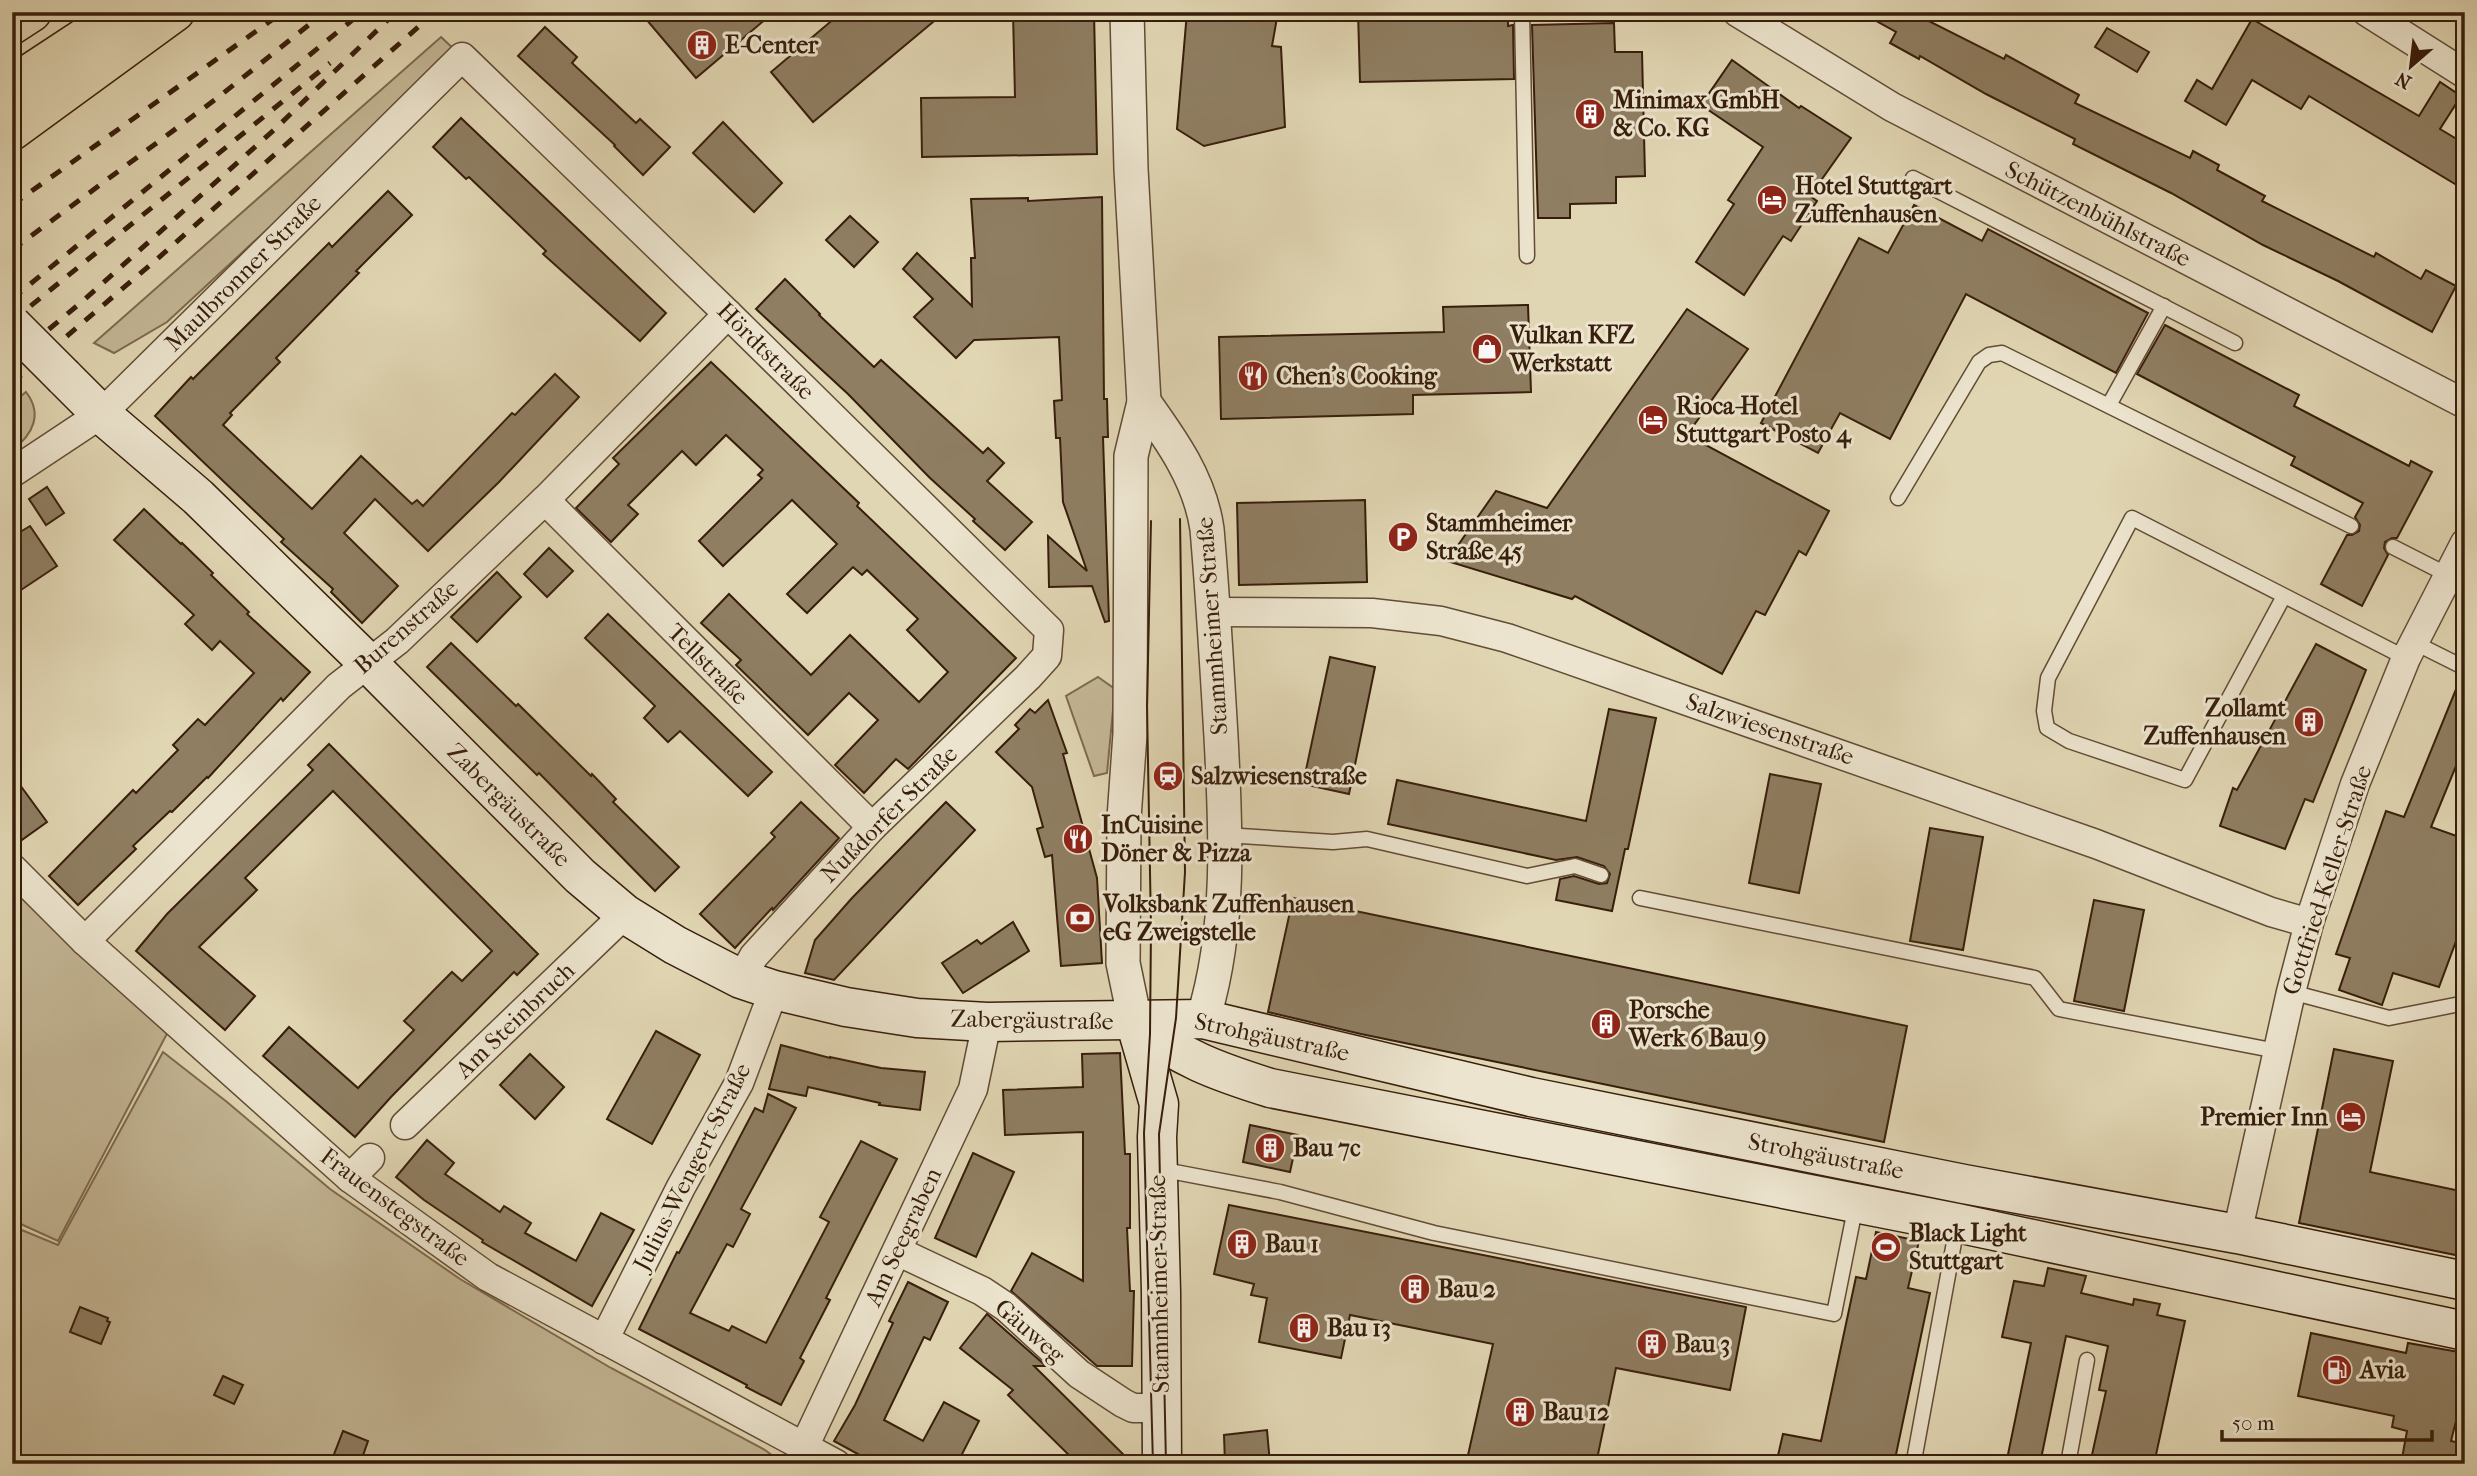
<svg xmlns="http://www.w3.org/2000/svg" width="2477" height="1476" font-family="'IM FELL French Canon',serif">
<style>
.green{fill:#c4b796;stroke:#7e6a50;stroke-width:2}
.building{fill:#8f7e62;stroke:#371e0b;stroke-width:2}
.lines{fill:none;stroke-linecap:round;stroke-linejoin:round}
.service-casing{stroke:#624c35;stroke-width:17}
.minor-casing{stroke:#624c35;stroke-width:31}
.tertiary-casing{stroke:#624c35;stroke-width:36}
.secondary-casing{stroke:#371e0b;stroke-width:41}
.trunk-casing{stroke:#371e0b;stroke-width:41}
.service{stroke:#ece4ce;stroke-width:14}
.minor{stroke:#ece4ce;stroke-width:28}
.tertiary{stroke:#ece4ce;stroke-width:33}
.secondary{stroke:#ece4ce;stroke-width:38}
.trunk{stroke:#e1d6b3;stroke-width:38}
.tram{stroke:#371e0b;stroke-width:2}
.rail{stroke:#371e0b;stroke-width:5;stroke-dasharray:12 12;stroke-linecap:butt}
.secondary-bridge-casing{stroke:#371e0b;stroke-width:41;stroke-linecap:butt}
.secondary-bridge{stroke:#ece4ce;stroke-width:38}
.labels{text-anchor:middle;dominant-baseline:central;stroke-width:6;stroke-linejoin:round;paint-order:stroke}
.poi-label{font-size:24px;font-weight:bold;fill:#371e0b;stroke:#ece4ce;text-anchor:start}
.street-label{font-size:24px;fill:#371e0b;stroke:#ece4ce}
</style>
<rect width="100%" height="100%" fill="#e1d6b3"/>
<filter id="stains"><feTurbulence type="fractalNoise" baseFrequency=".00286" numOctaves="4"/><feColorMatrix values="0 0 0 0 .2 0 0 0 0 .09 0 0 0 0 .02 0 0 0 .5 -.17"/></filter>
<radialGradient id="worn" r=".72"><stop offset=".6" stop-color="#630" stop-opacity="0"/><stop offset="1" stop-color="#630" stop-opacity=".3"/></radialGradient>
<g class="green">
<path d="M441 37 458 53 167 322 114 353 94 343Z"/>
<path d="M26 392C43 414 33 435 12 450V403Z"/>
<path d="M1098 677 1115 689 1107 773 1094 776 1066 696Z"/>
<path d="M12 884 170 1028 58 1241 12 1220Z"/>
<path d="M163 1052 227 1102 330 1189 460 1279 611 1368 765 1450 784 1464H12V1226L58 1245Z"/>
</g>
<g class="building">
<path d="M640 12H774L696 78Z"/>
<path d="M842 12H945L813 122 771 72Z"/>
<path d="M1013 12H1094L1097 154 922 157 921 98 1015 97Z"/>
<path d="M1187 12H1278L1272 46 1281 47 1285 127 1204 146 1177 129Z"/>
<path d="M1358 12H1508V26L1513 25 1514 79 1360 82Z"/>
<path d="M1860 12H1911L2004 59 2006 55 2079 95 2075 103 2190 158 2193 151 2219 165 2217 170 2265 196 2262 201 2374 257 2376 253 2421 279 2426 270 2456 286 2432 332 2338 281 2263 245 2171 193 2073 144 2075 139 1986 94 1920 56 1919 59 1890 43 1896 32Z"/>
<path d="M2252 19 2419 116 2440 82 2461 96 2440 129 2465 144V190L2309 96 2301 109 2252 80 2226 125 2185 101 2197 80 2212 89Z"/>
<path d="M1614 23 1615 52H1642L1645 176 1616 177V203L1570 204V218H1538L1532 25Z"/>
<path d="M545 27 577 57 572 63 636 123 640 119 670 147 643 175 614 146 615 145 518 56Z"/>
<path d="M2107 28 2149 52 2137 72 2095 47Z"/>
<path d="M1732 60 1799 108 1801 106 1851 138 1810 196 1817 201 1791 241 1783 236 1744 295 1696 262 1734 204 1728 200 1763 147 1701 105Z"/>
<path d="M461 118 666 313 640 341 543 254 546 251 469 177 466 179 433 147Z"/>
<path d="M723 122 782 183 754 212 693 153Z"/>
<path d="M388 191 412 215 356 271 359 273 276 358 280 362 230 413 232 415 223 425 312 509 361 456 412 504 417 500 423 506 512 413 515 415 555 374 579 397 499 482 428 551 375 499 344 533 398 586 362 623 331 592 333 589 281 542 284 539 155 416 191 377 193 379 329 243 332 247Z"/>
<path d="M1102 197 1104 399H1107L1108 437H1103L1109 621 1105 622 1092 586 1049 587 1048 536 1087 571 1063 502 1060 438H1056L1054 401 1062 400 1059 337 974 340 956 358 914 317 933 299 903 269 917 253 972 306 971 258H975L971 199 1028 198V201Z"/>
<path d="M1914 205 1982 241 1988 229 2148 313 2116 373 1966 294 1890 439 1840 413 1818 453 1761 423 1859 238 1888 253Z"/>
<path d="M850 216 878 242 854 267 826 240Z"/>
<path d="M785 279 820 314 819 315 874 367 881 360 983 453 988 448 1004 463 987 481 1032 522 1005 550 973 521 975 519 930 478 848 394 756 309Z"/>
<path d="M1528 305 1531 392 1413 395V414L1221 419 1219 337 1444 332 1443 307Z"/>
<path d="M1687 309 1748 349 1687 435 1829 511 1806 555 1799 551 1765 615 1756 611 1722 674 1575 596 1572 599 1447 561 1496 491 1547 508Z"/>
<path d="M2165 325 2299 395 2294 406 2409 466 2411 461 2432 472 2397 538H2392L2385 542 2384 548 2388 555 2362 606 2321 584 2347 535H2352L2359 531 2360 525 2355 517 2363 503 2291 465 2295 457 2137 374Z"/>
<path d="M711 362 859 503 857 506 1016 658 908 769 896 759 864 793 835 765 878 720 849 693 808 735 736 665 741 660 701 623 729 594 811 675 850 635 919 702 948 672 907 630 918 619 867 570 862 575 853 567 807 613 787 594 837 544 792 500 723 566 699 541 762 478 758 475 763 470 726 435 696 465 682 451 628 505 638 514 611 542 576 508 619 464 613 458Z"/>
<path d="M47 487 64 513 46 525 29 499Z"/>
<path d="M1365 500 1367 582 1239 585 1237 503Z"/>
<path d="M144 509 181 544 182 543 213 573 211 575 249 612 247 614 310 672 283 701 281 698 208 778 207 777 172 812 170 811 133 846 136 849 78 905 49 876 133 790 136 793 178 750 173 745 198 719 205 725 254 673 220 641 212 650 185 624 194 615 114 540Z"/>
<path d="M30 526 57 566 21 590 12 578V537Z"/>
<path d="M549 548 573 571 547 597 524 574Z"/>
<path d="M497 572 521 597 477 642 451 617Z"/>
<path d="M608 614 772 772 748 796 680 731 668 742 644 718 655 706 585 638Z"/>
<path d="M451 643 516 706 518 704 591 776 592 774 616 799 613 802 679 867 655 891 539 773 537 775 427 667Z"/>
<path d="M2316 644 2366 670 2313 802 2305 799 2285 849 2220 826 2233 788 2237 790Z"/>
<path d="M1330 657 1375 667 1349 794 1303 784Z"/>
<path d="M2461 677 2465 678V744L2431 827 2465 839V917L2439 987 2393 973 2382 1005 2339 990 2350 958 2336 954 2386 811 2404 817Z"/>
<path d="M1048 700 1067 753 1063 754 1097 878 1102 963 1061 966 1052 855 1045 857 1037 829 1043 827 1032 787 996 752 1019 729 1015 725 1030 709 1035 713Z"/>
<path d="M1609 709 1656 718 1628 849H1625L1612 911 1556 900 1560 879 1574 876 1599 884 1607 883 1610 874 1604 866 1577 857 1556 860 1388 824 1397 780 1586 821Z"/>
<path d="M329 744 538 954 517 975 514 972 391 1097 355 1137 263 1056 289 1027 358 1088 414 1030 404 1021 436 988 452 972 462 981 492 951 333 791 245 878 257 890 199 947 255 996 225 1030 136 951 167 914 313 770 308 765Z"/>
<path d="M12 774 47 822 12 847Z"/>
<path d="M1770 774 1821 784 1799 893 1749 883Z"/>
<path d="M801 802 839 838 773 910 772 908 735 948 700 914 775 837 771 833Z"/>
<path d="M946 802 975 830 834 980 805 973 815 940 852 898Z"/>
<path d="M1930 828 1983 837 1963 950 1910 941Z"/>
<path d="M1293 898 1907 1026 1884 1142 1361 1034 1268 1012Z"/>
<path d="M2094 900 2144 910 2124 1011 2074 1001Z"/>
<path d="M1013 922 1029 951 963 993 942 963 977 940 981 944Z"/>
<path d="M656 1031 700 1055 652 1144 607 1119Z"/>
<path d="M781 1045 830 1058V1057L881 1068 925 1072 920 1110 879 1105 880 1103 808 1087 806 1096 769 1089Z"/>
<path d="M2334 1049 2393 1061 2370 1172 2465 1192V1257L2299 1223Z"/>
<path d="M1120 1053 1125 1154H1130V1228H1127L1130 1291H1134L1132 1366H1097L1011 1291 1032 1253 1083 1281V1132L1005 1135 1003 1090 1083 1087 1082 1054Z"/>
<path d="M530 1054 564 1087 535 1119 500 1085Z"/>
<path d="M768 1094 796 1108 741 1209 750 1214 733 1247 727 1244 690 1313 729 1331 732 1326 766 1343 829 1222 820 1217 861 1141 897 1159 826 1298 830 1300 800 1358 804 1361 781 1405 746 1387 747 1385 639 1329 677 1252 679 1253 755 1108 763 1112Z"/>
<path d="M1250 1125 1298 1135 1290 1172 1243 1162Z"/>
<path d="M427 1140 454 1163 445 1174 500 1212 504 1206 531 1223 525 1233 576 1261 601 1213 634 1230 592 1306 482 1242 483 1240 424 1200 396 1177Z"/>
<path d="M973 1153 1014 1172 976 1257 935 1238Z"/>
<path d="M1229 1205 1746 1307 1730 1390 1616 1368 1596 1464H1466L1493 1344 1350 1315 1341 1358 1259 1342 1267 1298 1251 1295 1254 1284 1214 1274Z"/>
<path d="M1876 1232 1919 1241 1908 1288 1930 1293 1894 1464H1776L1783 1434 1821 1441 1856 1277 1866 1279Z"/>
<path d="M2048 1268 2086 1276 2081 1293 2133 1305 2134 1299 2160 1304 2157 1315 2185 1321 2154 1464H2090L2106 1391 2099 1390 2108 1346 2066 1336 2040 1464H2006L2031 1343 2002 1337 2014 1281 2044 1286Z"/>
<path d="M908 1282 948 1302 930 1340 924 1337 884 1420 923 1441 944 1402 979 1421 959 1460 967 1464H876L834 1441 855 1405 893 1323 889 1321Z"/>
<path d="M80 1307 108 1318 107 1321 110 1322 101 1344 70 1332Z"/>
<path d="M987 1314 1046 1366H1034L1133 1464H1078L1008 1395 1013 1390 960 1348Z"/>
<path d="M2311 1333 2406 1353 2408 1343 2459 1352 2456 1373 2465 1376V1385L2451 1441 2465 1444V1464H2401L2407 1431 2392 1427 2394 1416 2298 1396Z"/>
<path d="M223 1376 243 1385 234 1404 214 1395Z"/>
<path d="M1267 1430 1270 1464H1225L1224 1435Z"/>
<path d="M343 1431 368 1441 360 1464H351L333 1457Z"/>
</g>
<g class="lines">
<g class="service-casing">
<g id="service">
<path d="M1522 12 1527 256"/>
<path d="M1913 178 2235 343"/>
<path d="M2109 405 2164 306"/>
<path d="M1898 498 1979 362 1989 355 2002 353 2351 526"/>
<path d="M2393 547 2448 575"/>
<path d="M2284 596 2185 780 2069 741 2047 728 2044 711 2048 678 2132 518 2406 658"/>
<path d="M2413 642 2465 668"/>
<path d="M1225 835 1333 842 1367 839 1527 876 1575 866 1601 875"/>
<path d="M1640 898 2035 978 2059 1009 2277 1051"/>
<path d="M2291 992 2389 1018 2465 1003"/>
<path d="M1159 1169 1280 1192 1434 1233 1834 1314 1856 1204"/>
<path d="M1915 1455 1957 1226"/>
<path d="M2068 1464 2087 1360"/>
<path d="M2317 1464H2326"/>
</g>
</g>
<g class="minor-casing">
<g id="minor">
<path d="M1737 12 1892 107 2465 404"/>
<path d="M2367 12 2465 74"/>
<path d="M12 473 101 414 462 57 728 314 1049 630 1047 656 1028 677 872 827 754 956 741 979"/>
<path d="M545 500 872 827"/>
<path d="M1214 612 1372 613 1441 621 1507 638 2096 844 2271 912 2309 923"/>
<path d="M12 868 85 941 350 1178 488 1277 836 1464"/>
<path d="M85 941 339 686 397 641 545 500 728 314"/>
<path d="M405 1125 625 914"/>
<path d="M350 1178 370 1158"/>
<path d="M2237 1234 2291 992 2309 923 2355 784 2406 658 2465 543"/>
<path d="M897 1251 982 1291 1006 1307 1079 1374 1123 1403 1133 1408H1161"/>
<path d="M604 1340 681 1187 739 1083 774 990"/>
<path d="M804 1447 973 1089 987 1022"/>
</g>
</g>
<g class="tertiary-casing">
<g id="tertiary">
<path d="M1127 12 1131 169 1144 402 1131 456 1130 734 1124 818 1123 963 1135 1021"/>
<path d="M1144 402C1172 441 1200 480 1207 529 1213 598 1217 668 1221 737 1226 830 1231 929 1203 1019"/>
</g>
</g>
<g class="secondary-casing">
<g id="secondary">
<path d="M64 377 101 414 198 497 367 662 580 876 625 914 675 945 741 979 774 990 846 1007 917 1018 987 1022 1203 1019 1531 1097 1964 1184 2237 1234 2465 1281"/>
<path d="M1135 1021C1179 1058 1216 1071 1270 1088L1957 1223 2465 1331"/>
<path d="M1135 1021 1159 1104 1157 1137 1161 1292 1162 1464"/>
</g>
</g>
<g class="trunk-casing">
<g id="trunk">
<path d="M12 25 32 12"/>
<path d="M12 85 123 12"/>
<path d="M12 131 175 12"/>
</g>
</g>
<use href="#service" class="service"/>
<use href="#minor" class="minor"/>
<use href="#tertiary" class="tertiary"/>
<use href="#secondary" class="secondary"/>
<use href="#trunk" class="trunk"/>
<g class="tram">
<path d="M1151 521 1147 706 1151 927 1150 1034 1144 1133 1153 1464"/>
<path d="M1166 1464 1159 1134 1176 1018 1185 872 1180 519"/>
</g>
<g class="rail">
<path d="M12 205 283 12"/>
<path d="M12 250 216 99 325 12"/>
<path d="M12 299 362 12"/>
<path d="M12 321 330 63"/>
<path d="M12 360 84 300 274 130 396 12"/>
<path d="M12 383 156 260 435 12"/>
</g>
<g class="secondary-bridge-casing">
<path id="secondary-bridge" d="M12 325 64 377"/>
</g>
<use href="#secondary-bridge" class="secondary-bridge"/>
</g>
<defs>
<g id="building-disc" transform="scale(1.575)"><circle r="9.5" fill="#8f2418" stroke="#ece4ce"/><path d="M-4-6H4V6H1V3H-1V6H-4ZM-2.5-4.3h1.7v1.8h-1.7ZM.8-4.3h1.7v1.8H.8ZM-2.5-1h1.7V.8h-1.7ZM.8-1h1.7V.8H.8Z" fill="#fff"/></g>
<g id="hotel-disc" transform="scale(1.575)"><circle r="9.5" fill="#8f2418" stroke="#ece4ce"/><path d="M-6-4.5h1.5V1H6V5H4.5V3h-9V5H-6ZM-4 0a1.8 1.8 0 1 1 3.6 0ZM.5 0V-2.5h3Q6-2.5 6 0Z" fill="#fff"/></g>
<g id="shop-disc" transform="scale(1.575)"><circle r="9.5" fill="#8f2418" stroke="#ece4ce"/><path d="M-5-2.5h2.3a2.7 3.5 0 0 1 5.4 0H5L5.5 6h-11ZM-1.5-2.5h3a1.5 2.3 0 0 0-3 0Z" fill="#fff"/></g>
<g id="restaurant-disc" transform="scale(1.575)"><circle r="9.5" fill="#8f2418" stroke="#ece4ce"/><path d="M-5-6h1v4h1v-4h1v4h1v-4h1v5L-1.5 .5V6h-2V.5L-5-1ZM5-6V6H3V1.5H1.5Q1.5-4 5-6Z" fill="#fff"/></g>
<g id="parking-disc" transform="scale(1.575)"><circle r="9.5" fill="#8f2418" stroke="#ece4ce"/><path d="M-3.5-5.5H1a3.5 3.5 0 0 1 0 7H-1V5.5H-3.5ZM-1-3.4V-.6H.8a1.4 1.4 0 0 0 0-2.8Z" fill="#fff"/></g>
<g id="station-disc" transform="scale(1.575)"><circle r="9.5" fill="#8f2418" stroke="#ece4ce"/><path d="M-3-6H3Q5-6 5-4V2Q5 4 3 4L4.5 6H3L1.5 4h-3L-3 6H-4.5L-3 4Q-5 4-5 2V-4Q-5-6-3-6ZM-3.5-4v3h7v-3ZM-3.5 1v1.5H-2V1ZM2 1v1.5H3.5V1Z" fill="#fff"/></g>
<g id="bank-disc" transform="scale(1.575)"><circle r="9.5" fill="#8f2418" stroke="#ece4ce"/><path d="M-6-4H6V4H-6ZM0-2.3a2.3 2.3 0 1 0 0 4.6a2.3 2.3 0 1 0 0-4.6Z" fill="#fff"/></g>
<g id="stadium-disc" transform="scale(1.575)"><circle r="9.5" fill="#8f2418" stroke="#ece4ce"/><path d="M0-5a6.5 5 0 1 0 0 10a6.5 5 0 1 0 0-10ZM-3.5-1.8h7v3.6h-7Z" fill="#fff"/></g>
<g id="fuel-disc" transform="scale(1.575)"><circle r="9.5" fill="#8f2418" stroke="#ece4ce"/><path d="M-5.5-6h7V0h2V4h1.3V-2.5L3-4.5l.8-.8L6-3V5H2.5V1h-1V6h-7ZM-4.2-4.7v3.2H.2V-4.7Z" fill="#fff"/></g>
</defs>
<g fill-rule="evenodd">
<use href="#building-disc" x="702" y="45"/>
<use href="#building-disc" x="1590" y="114"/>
<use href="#hotel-disc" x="1772" y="200"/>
<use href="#shop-disc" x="1487" y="349"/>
<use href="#restaurant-disc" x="1253" y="376"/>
<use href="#hotel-disc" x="1653" y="420"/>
<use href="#parking-disc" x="1403" y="537"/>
<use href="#building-disc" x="2309" y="722"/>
<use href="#station-disc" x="1168" y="776"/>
<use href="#restaurant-disc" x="1078" y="839"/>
<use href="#bank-disc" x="1080" y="918"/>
<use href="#building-disc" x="1606" y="1024"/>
<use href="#hotel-disc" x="2351" y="1117"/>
<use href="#building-disc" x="1270" y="1148"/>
<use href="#building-disc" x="1242" y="1244"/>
<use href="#stadium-disc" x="1886" y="1247"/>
<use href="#building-disc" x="1415" y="1289"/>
<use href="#building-disc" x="1304" y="1328"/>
<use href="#building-disc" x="1652" y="1344"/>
<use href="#fuel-disc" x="2337" y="1370"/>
<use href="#building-disc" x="1520" y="1412"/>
</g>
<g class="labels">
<g class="poi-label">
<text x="725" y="45">E-Center</text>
<text x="1613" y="100">Minimax GmbH<tspan x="1613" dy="28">&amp; Co. KG</tspan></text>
<text x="1795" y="186">Hotel Stuttgart<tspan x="1795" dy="28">Zuffenhausen</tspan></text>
<text x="1510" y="335">Vulkan KFZ<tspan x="1510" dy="28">Werkstatt</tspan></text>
<text x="1276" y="376">Chen's Cooking</text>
<text x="1676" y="406">Rioca-Hotel<tspan x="1676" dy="28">Stuttgart Posto 4</tspan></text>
<text x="1426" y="523">Stammheimer<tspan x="1426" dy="28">Straße 45</tspan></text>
<text x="2286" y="708" text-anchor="end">Zollamt<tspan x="2286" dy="28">Zuffenhausen</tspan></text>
<text x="1191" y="776">Salzwiesenstraße</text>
<text x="1101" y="825">InCuisine<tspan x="1101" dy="28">Döner &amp; Pizza</tspan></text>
<text x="1103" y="904">Volksbank Zuffenhausen<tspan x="1103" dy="28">eG Zweigstelle</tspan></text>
<text x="1629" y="1010">Porsche<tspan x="1629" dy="28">Werk 6 Bau 9</tspan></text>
<text x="2328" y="1117" text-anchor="end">Premier Inn</text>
<text x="1293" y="1148">Bau 7c</text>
<text x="1909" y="1233">Black Light<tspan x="1909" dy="28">Stuttgart</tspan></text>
<text x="1265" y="1244">Bau 1</text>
<text x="1438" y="1289">Bau 2</text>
<text x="1327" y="1328">Bau 13</text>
<text x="1675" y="1344">Bau 3</text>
<text x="2360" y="1370">Avia</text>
<text x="1543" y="1412">Bau 12</text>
</g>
<g class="street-label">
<text transform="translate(2098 214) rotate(27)">Schützenbühlstraße</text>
<text transform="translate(243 273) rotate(-45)">Maulbronner Straße</text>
<text transform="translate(766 351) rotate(45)">Hördtstraße</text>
<text transform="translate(1212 626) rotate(-94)">Stammheimer Straße</text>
<text transform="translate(406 627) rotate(-41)">Burenstraße</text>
<text transform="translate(708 664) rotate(45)">Tellstraße</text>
<text transform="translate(1770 729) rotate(19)">Salzwiesenstraße</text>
<text transform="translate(509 805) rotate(45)">Zabergäustraße</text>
<text transform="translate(889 814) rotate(-45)">Nußdorfer Straße</text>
<text transform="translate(2327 880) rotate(-72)">Gottfried-Keller-Straße</text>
<text transform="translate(515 1020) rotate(-44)">Am Steinbruch</text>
<text transform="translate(1032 1020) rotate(1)">Zabergäustraße</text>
<text transform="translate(1272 1037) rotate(12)">Strohgäustraße</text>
<text transform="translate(1826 1156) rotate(11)">Strohgäustraße</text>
<text transform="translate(692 1167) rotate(-63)">Julius-Wengert-Straße</text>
<text transform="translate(395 1207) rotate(37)">Frauenstegstraße</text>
<text transform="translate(903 1237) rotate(-65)">Am Seegraben</text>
<text transform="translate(1159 1284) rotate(-91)">Stammheimer Straße</text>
<text transform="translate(1030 1331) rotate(41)">Gäuweg</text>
</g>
</g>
<rect width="2477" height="1476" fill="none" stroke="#e1d6b3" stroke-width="42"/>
<rect x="14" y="14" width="2449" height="1448" fill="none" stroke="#371e0b" stroke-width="3.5"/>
<rect x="21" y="21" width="2435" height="1434" fill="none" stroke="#371e0b" stroke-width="2"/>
<g transform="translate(2411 66) rotate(208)" stroke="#ece4ce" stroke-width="5" paint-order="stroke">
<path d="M0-5L12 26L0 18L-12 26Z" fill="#371e0b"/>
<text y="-10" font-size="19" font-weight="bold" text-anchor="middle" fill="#371e0b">N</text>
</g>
<path d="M2222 1430v10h210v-10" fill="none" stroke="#371e0b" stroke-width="3.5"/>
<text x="2232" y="1430" font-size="21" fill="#371e0b" stroke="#ece4ce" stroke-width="5" paint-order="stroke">50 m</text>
<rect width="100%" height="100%" filter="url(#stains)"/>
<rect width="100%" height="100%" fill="url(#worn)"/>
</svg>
